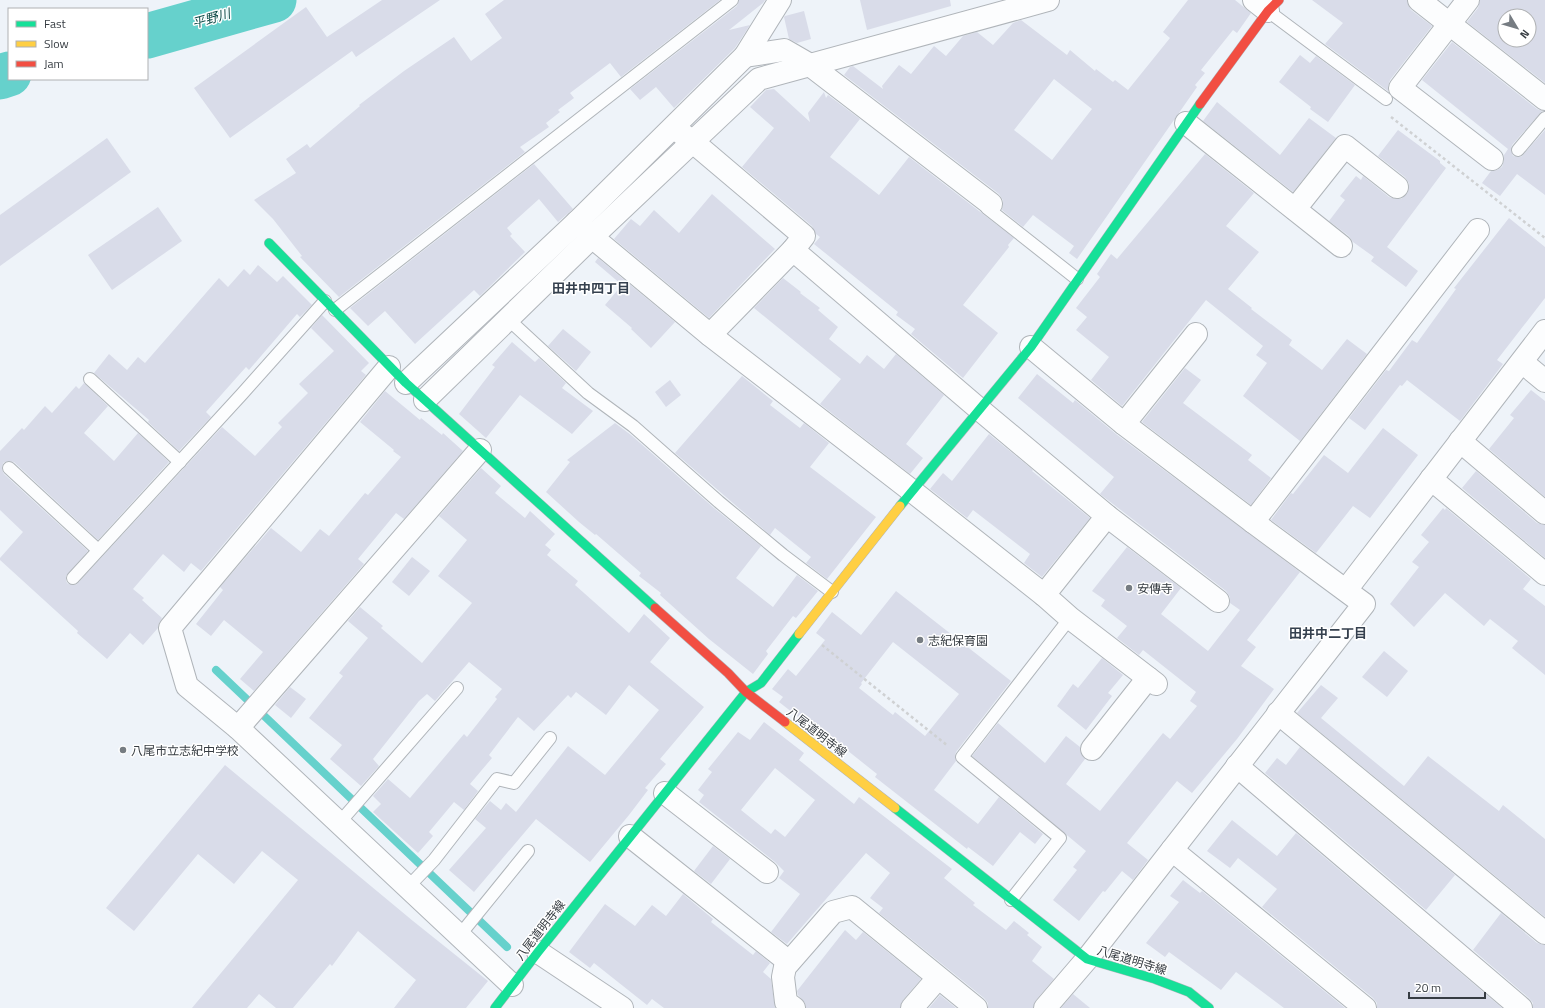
<svg xmlns="http://www.w3.org/2000/svg" width="1545" height="1008" font-family="'Titillium Web','Noto Sans JP',sans-serif">
<style>
.lines{fill:none;stroke-linecap:round;stroke-linejoin:round}
.stream{stroke:#66d1cc;stroke-width:8}
.river{stroke:#66d1cc;stroke-width:45}
.building{fill:#d9dce9;fill-rule:evenodd}
.lane-casing{stroke:#b0b5ba;stroke-width:14}
.street-casing{stroke:#b0b5ba;stroke-width:24}
.fast-casing{stroke:#b0b5ba;stroke-width:10}
.slow-casing{stroke:#b0b5ba;stroke-width:10}
.jam-casing{stroke:#b0b5ba;stroke-width:10}
.path{stroke:#cfd1d3;stroke-width:2.5;stroke-dasharray:3 3;stroke-linecap:butt}
.lane{stroke:#fcfdfe;stroke-width:12}
.street{stroke:#fcfdfe;stroke-width:22}
.fast{stroke:#16e098;stroke-width:9}
.slow{stroke:#ffcf43;stroke-width:9}
.jam{stroke:#f24e42;stroke-width:9}
.poi-dot{fill:#767c82;stroke:#fff;stroke-width:1.5}
.labels{text-anchor:middle;dominant-baseline:central;stroke-width:3;stroke-linejoin:round;paint-order:stroke}
.poi-label{font-size:12px;fill:#363c42;stroke:#fff;text-anchor:start}
.street-label{font-size:12px;fill:#363c42;stroke:#fff}
.water-label{font-size:13px;font-style:italic;fill:#084844;stroke:#fff}
.neighbourhood-label{font-size:13px;font-weight:bold;fill:#35404e;stroke:#fff}
</style>
<rect width="100%" height="100%" fill="#eef3f9"/>
<g class="lines">
<path class="stream" d="M216 670 507 947"/>
<g class="river">
<path d="M147 36 274 0"/>
<path d="M0 77 9 74"/>
</g>
</g>
<g class="building">
<path d="M382 0H440L356 57 352 51 230 138 194 88 306 7 327 37Z"/>
<path d="M504 0H720L621 77 610 63 570 93 574 98 558 110 560 112 546 123 549 127 520 147 525 152 339 297 300 257 302 256 273 219 254 200 296 173 286 159 307 144 310 148 360 106 359 105 404 71 454 37 471 61 502 38 485 14Z"/>
<path d="M739 0H765L763 3 729 30 750 25 735 48 674 108 656 87 640 100 630 89 737 6Z"/>
<path d="M860 0H950L951 6 867 30Z"/>
<path d="M1188 0H1235L1251 13 1237 33 1233 30 1201 70 1205 73 1195 85 1197 87 1077 259 1069 253 1074 246 1033 215 1023 227 1002 210 1003 205V200L999 194 844 75 850 67 853 66 883 89 882 86 899 65 911 74 934 46 946 56 963 36 977 32 993 45 1013 23 1021 20 1067 55 1070 50 1095 71 1096 69 1113 82 1115 80 1128 90 1170 38 1163 32ZM1054 79 1092 109 1052 160 1014 130Z"/>
<path d="M1312 0H1407L1408 5 1411 10 1432 26 1390 80 1388 86V91L1325 44 1343 23Z"/>
<path d="M1480 0H1545V83L1467 22 1478 8ZM1505 16H1529V40H1505Z"/>
<path d="M804 11 811 39 797 43 789 39 784 17 785 16Z"/>
<path d="M1452 42 1537 109 1542 111 1512 145 1511 149 1513 156 1521 157 1545 130V195L1517 174 1500 196 1482 183 1491 171 1497 170 1502 167 1504 161V155L1508 149 1422 80Z"/>
<path d="M1300 55 1310 63 1316 56 1355 85 1328 122 1310 109 1311 107 1279 82Z"/>
<path d="M774 89 810 122 808 113 824 92 826 98 828 95 860 119 830 157 879 195 909 157 1014 238 1008 245 1009 247 963 305 998 333 963 378 911 334 915 329 896 315 898 312 814 244 820 237 816 234 812 226 742 167 774 128 750 107 766 90Z"/>
<path d="M1217 102 1280 155 1309 118 1336 138 1293 192 1203 121Z"/>
<path d="M1398 130 1440 161V163L1446 168 1387 247 1418 271 1406 287 1371 261 1374 257 1353 242 1349 236 1329 221 1345 200 1340 196 1356 176 1361 180 1363 176 1389 197 1395 199H1401L1407 194 1409 188V183L1405 177 1378 156Z"/>
<path d="M107 138 131 172 0 266V215Z"/>
<path d="M1205 154 1254 193 1226 226 1259 252 1228 289 1252 308 1251 309 1292 340 1289 345 1322 370 1347 339 1367 354 1300 441 1243 396 1267 363 1256 355 1263 346 1206 300 1122 406 1091 380 1109 357 1076 330 1087 317 1076 308 1100 277 1097 274 1111 254 1117 259Z"/>
<path d="M534 164 573 209 558 222 539 199 507 228 512 234 510 236 525 252 480 296 474 290 415 344 385 311 368 326 350 308Z"/>
<path d="M712 194 775 249 709 318 614 239 631 219 640 226 654 210 679 233Z"/>
<path d="M158 207 182 241 112 290 88 255Z"/>
<path d="M1509 218 1545 247V298L1497 360 1503 364 1460 421 1407 380 1402 386 1400 385 1365 430 1349 418 1386 370 1389 371 1412 340 1417 343 1456 289 1454 288Z"/>
<path d="M598 258 675 322 651 348 631 329 632 328 605 305 622 285 595 262Z"/>
<path d="M258 265 277 282 283 276 312 305 300 317 297 314 249 370 246 367 206 412 211 417 179 451 148 422 149 420 94 373 109 354 127 370 138 357 145 363 219 278 228 287 244 269 250 275Z"/>
<path d="M783 278 801 292 800 293 820 308 818 310 838 327 829 339 860 364 867 355 884 369 896 354 944 395 906 444 923 458 910 474 820 404 841 379 754 308Z"/>
<path d="M322 315 369 363 361 371 366 375 201 571 191 563 184 572 163 554 133 589 144 598 142 600 162 618 158 625V628L143 645 130 633 107 659 77 633 78 631 0 560V558L23 532 0 510V451L22 428 24 430 45 406 52 413 76 386 79 389 84 383 108 406 84 433 114 461 138 433 169 462 98 540 14 462 7 461 3 463 2 470 4 474 88 551 66 576V581L68 584 76 585 222 427 255 456 282 427 278 423 308 393 299 384 334 351 311 328Z"/>
<path d="M563 329 591 352 576 371 548 346Z"/>
<path d="M512 342 535 362 539 358 566 383 562 388 593 411 572 434 520 395 486 438 459 414 495 367 492 365Z"/>
<path d="M1185 368 1201 380 1183 403 1252 455 1248 460 1271 478 1251 505 1142 422Z"/>
<path d="M1037 374 1073 403 1075 400 1116 434 1300 572 1247 640 1256 647 1241 666 1274 689 1237 739 1192 793 1177 781 1127 843 1148 860 1133 880 1122 871 1105 892 1103 891 1079 921 1053 900 1077 870 1073 867 1086 851 972 756 998 723 1045 763 1066 736 1080 747 1081 754 1085 759 1066 784 1100 811 1163 733 1170 739 1197 706 1190 701 1196 692 1143 650 1139 655 1117 638 1127 626 1101 606 1105 600 1092 591 1127 547 1181 588 1161 614 1208 651 1240 610 1230 603V597L1226 591 1100 494 1114 477 1018 398Z"/>
<path d="M742 376 773 401 770 405 800 428 804 423 829 443 810 467 876 517 827 579 806 563 811 557 775 528 770 535 675 453Z"/>
<path d="M670 380 681 395 666 407 655 392Z"/>
<path d="M1531 390 1545 401V497L1489 449 1514 418 1510 415Z"/>
<path d="M385 391 420 420 421 418 442 435 443 433 463 451 404 519 396 513 358 559 364 564 254 691 240 679 263 652 224 620 211 636 196 624 223 590 220 587 271 528 301 552 320 529 329 536 365 493 368 495 401 457 393 451 394 450 360 422Z"/>
<path d="M615 423 631 435 714 508 761 546 736 578 773 607 797 575 818 591 796 618 793 616 766 651 768 654 753 674 709 639 660 595 661 593 639 576 641 573 596 534 595 535 579 522 546 492 570 462 567 460Z"/>
<path d="M1383 428 1418 455 1370 518 1353 506 1316 553 1271 520 1291 493 1293 494 1324 455 1348 473Z"/>
<path d="M989 434 1033 470 1032 471 1090 518 1042 577 1024 563 1030 554 973 510 967 518 930 489 943 473 952 481Z"/>
<path d="M481 468 501 486 495 493 525 518 530 511 555 534 545 545 551 550 547 555 578 581 575 585 629 633 644 614 670 638 650 662 704 707 660 759 666 764 645 788 648 790 629 815 590 862 536 819 474 892 449 870 486 828 475 819 490 801 501 810 506 803 516 812 568 746 605 775 659 710 629 685 606 715 576 692 571 698 568 695 534 731 518 717 489 755 492 758 470 784 478 791 464 810 454 802 429 832 433 836 418 853 373 812 381 804 373 796 388 779 410 798 464 734 467 737 497 699 495 697 502 689 469 662 435 701 427 694 419 701 373 759 379 766 361 786 330 759 342 745 309 718 343 676 339 673 368 638 348 621 360 607 383 626 381 628 422 663 472 603 438 576 467 540 439 516Z"/>
<path d="M1476 471 1537 523 1545 525V558L1462 488Z"/>
<path d="M1443 508 1445 510 1446 508 1531 579 1523 589 1545 606V675L1512 648 1518 641 1490 619 1484 626 1445 593 1414 627 1390 604 1419 567 1412 562 1429 542 1421 535Z"/>
<path d="M412 557 430 571 409 596 392 582Z"/>
<path d="M896 591 1011 681 956 752 955 756 956 761 934 790 978 824 999 797 1043 834 1035 844 1020 832 993 866 968 847 967 849 875 777 877 774 823 731 820 734 779 702 783 697 772 689 788 669 796 676 825 640 816 633 832 612 861 635ZM893 642 959 694 925 736 895 712 893 715 859 688 862 684 861 683Z"/>
<path d="M1384 651 1408 671 1387 697 1362 677Z"/>
<path d="M1102 658 1123 675 1108 693 1112 696 1086 730 1057 706 1073 684 1078 688Z"/>
<path d="M1321 685 1338 698 1321 718 1404 786 1428 756 1499 811 1503 805 1545 839V917L1297 713Z"/>
<path d="M290 687 306 699 291 718 275 705Z"/>
<path d="M764 722 804 753 799 760 854 804 859 797 952 869 944 878 975 903 973 905 1006 930 1014 921 1029 933 1027 935 1042 947 1032 961 1054 979 1036 1000 1033 1008H988V1003L984 998 879 913 883 908 870 898 890 873 866 853 787 944 771 932 800 894 779 878 784 871 775 862 699 802 704 795 698 790 712 772 708 769 738 732 750 740ZM775 768 815 800 785 837 775 829 771 834 741 810Z"/>
<path d="M1300 747 1455 875 1426 910 1265 773 1277 758 1286 765Z"/>
<path d="M225 765 413 921 488 981 466 1008H394L416 980 358 931 332 966 330 964 293 1008H276L259 994 247 1008H192L298 880 262 851 234 884 198 854 134 931 106 908Z"/>
<path d="M1232 820 1277 856 1296 833 1502 1008H1377V1003L1373 998 1262 907 1277 889 1238 858 1230 868 1207 851Z"/>
<path d="M713 846 730 859 711 884 694 871Z"/>
<path d="M1183 880 1200 893 1202 891 1345 1008H1284L1236 972 1221 990 1169 952 1165 957 1146 943 1179 902 1170 896Z"/>
<path d="M683 894 713 919 711 922 753 955 756 951 770 963 763 972 771 979 775 1008H664L652 999 647 1005 594 963 590 968 569 952 605 904 635 926 652 905 666 916Z"/>
<path d="M1501 913 1537 943 1545 945V1008H1533V1003L1529 998 1473 950Z"/>
<path d="M845 930 856 940 863 932 921 979 903 1000 900 1008H806L805 1003 798 995 797 991Z"/>
<path d="M1073 994 1090 1008H1061Z"/>
<path d="M940 995 956 1008H929Z"/>
</g>
<g class="lines">
<g class="lane-casing">
<g id="lane">
<path d="M1268 11 1386 99"/>
<path d="M1518 150 1545 118"/>
<path d="M991 204 987 208 1077 279"/>
<path d="M335 310 732 0"/>
<path d="M508 319 588 393 633 426 719 502 783 555 832 592"/>
<path d="M90 379 180 462"/>
<path d="M9 468 98 550"/>
<path d="M73 578 242 394 325 301"/>
<path d="M340 822 457 688"/>
<path d="M408 887 434 860 497 779 514 783 550 738"/>
<path d="M1011 900 1060 838 962 757 1070 618"/>
<path d="M459 936 528 851"/>
</g>
</g>
<g class="street-casing">
<g id="street">
<path d="M1254 0 1268 11"/>
<path d="M1419 0 1545 99"/>
<path d="M1468 0 1400 88 1492 159"/>
<path d="M745 56 784 50 810 65 991 204"/>
<path d="M1186 123 1341 246"/>
<path d="M681 133 693 142 804 236 793 250"/>
<path d="M1295 209 1345 146 1397 187"/>
<path d="M577 222 592 237 710 335 912 491 1044 595 1070 618 1156 684"/>
<path d="M710 335 793 250 979 409 1107 516 1218 601"/>
<path d="M1031 347 1124 424 1253 522 1364 604 1087 959 1045 1008"/>
<path d="M1522 362 1545 381"/>
<path d="M389 367 170 628 187 686 238 728 512 985"/>
<path d="M406 383 577 222 745 56 780 0"/>
<path d="M425 400 592 237 759 79 1048 0"/>
<path d="M1124 424 1196 334"/>
<path d="M1460 441 1545 513"/>
<path d="M1431 479 1545 574"/>
<path d="M1253 522 1478 230"/>
<path d="M1346 590 1545 331"/>
<path d="M1044 595 1107 516"/>
<path d="M1278 713 1545 933"/>
<path d="M238 728 480 450"/>
<path d="M1092 749 1148 678"/>
<path d="M1237 766 1521 1008"/>
<path d="M665 793 767 872"/>
<path d="M630 836 789 962"/>
<path d="M1172 850 1365 1008"/>
<path d="M538 952 622 1008"/>
<path d="M794 1008 786 1002 783 977 785 967 833 912 852 907 976 1008"/>
<path d="M912 1008 938 978"/>
</g>
</g>
<g class="fast-casing">
<g id="fast">
<path d="M269 243 406 383 655 608"/>
<path d="M900 506 1031 347 1200 104"/>
<path d="M895 808 1087 959 1155 979 1189 992 1209 1008"/>
<path d="M495 1008 538 952 746 692 761 683 799 634"/>
</g>
</g>
<g class="slow-casing">
<g id="slow">
<path d="M799 634 900 506"/>
<path d="M785 722 895 808"/>
</g>
</g>
<g class="jam-casing">
<g id="jam">
<path d="M1200 104 1268 11 1279 0"/>
<path d="M655 608 728 673 746 692 785 722"/>
</g>
</g>
<g class="path">
<path d="M1391 117 1545 238"/>
<path d="M822 645 948 746"/>
</g>
<use href="#lane" class="lane"/>
<use href="#street" class="street"/>
<use href="#fast" class="fast"/>
<use href="#slow" class="slow"/>
<use href="#jam" class="jam"/>
</g>
<g class="poi-dot">
<circle cx="1129" cy="588" r="4"/>
<circle cx="920" cy="640" r="4"/>
<circle cx="123" cy="750" r="4"/>
</g>
<g class="labels">
<g class="poi-label">
<text x="1137" y="588">安傳寺</text>
<text x="928" y="640">志紀保育園</text>
<text x="131" y="750">八尾市立志紀中学校</text>
</g>
<g class="street-label">
<text transform="translate(817 732) rotate(38)">八尾道明寺線</text>
<text transform="translate(540 930) rotate(-52)">八尾道明寺線</text>
<text transform="translate(1132 960) rotate(17)">八尾道明寺線</text>
</g>
<g class="water-label">
<text transform="translate(211 18) rotate(-16)">平野川</text>
</g>
<g class="neighbourhood-label">
<text x="591" y="288">田井中四丁目</text>
<text x="1328" y="633">田井中二丁目</text>
</g>
</g>
<rect x="8" y="8" width="140" height="72" fill="#ffffff" stroke="#afb1b3"/>
<rect x="16" y="21" width="20" height="6" fill="#16e098" stroke="#afb1b3"/>
<text x="44" y="28" font-size="12" fill="#363c42">Fast</text>
<rect x="16" y="41" width="20" height="6" fill="#ffcf43" stroke="#afb1b3"/>
<text x="44" y="48" font-size="12" fill="#363c42">Slow</text>
<rect x="16" y="61" width="20" height="6" fill="#f24e42" stroke="#afb1b3"/>
<text x="44" y="68" font-size="12" fill="#363c42">Jam</text>
<g transform="translate(1517 28) rotate(128)"><circle r="19" fill="#ffffff" stroke="#afb1b3"/>
<path d="M0-3L7 15L0 10L-7 15Z" fill="#767c82"/>
<text y="-6" font-size="11" font-weight="bold" text-anchor="middle" fill="#363c42">N</text>
</g>
<path d="M1409 992v6h76v-6" fill="none" stroke="#363c42" stroke-width="2"/>
<text x="1415" y="992" font-size="12" fill="#363c42" stroke="#ffffff" stroke-width="3" paint-order="stroke">20 m</text>
</svg>
